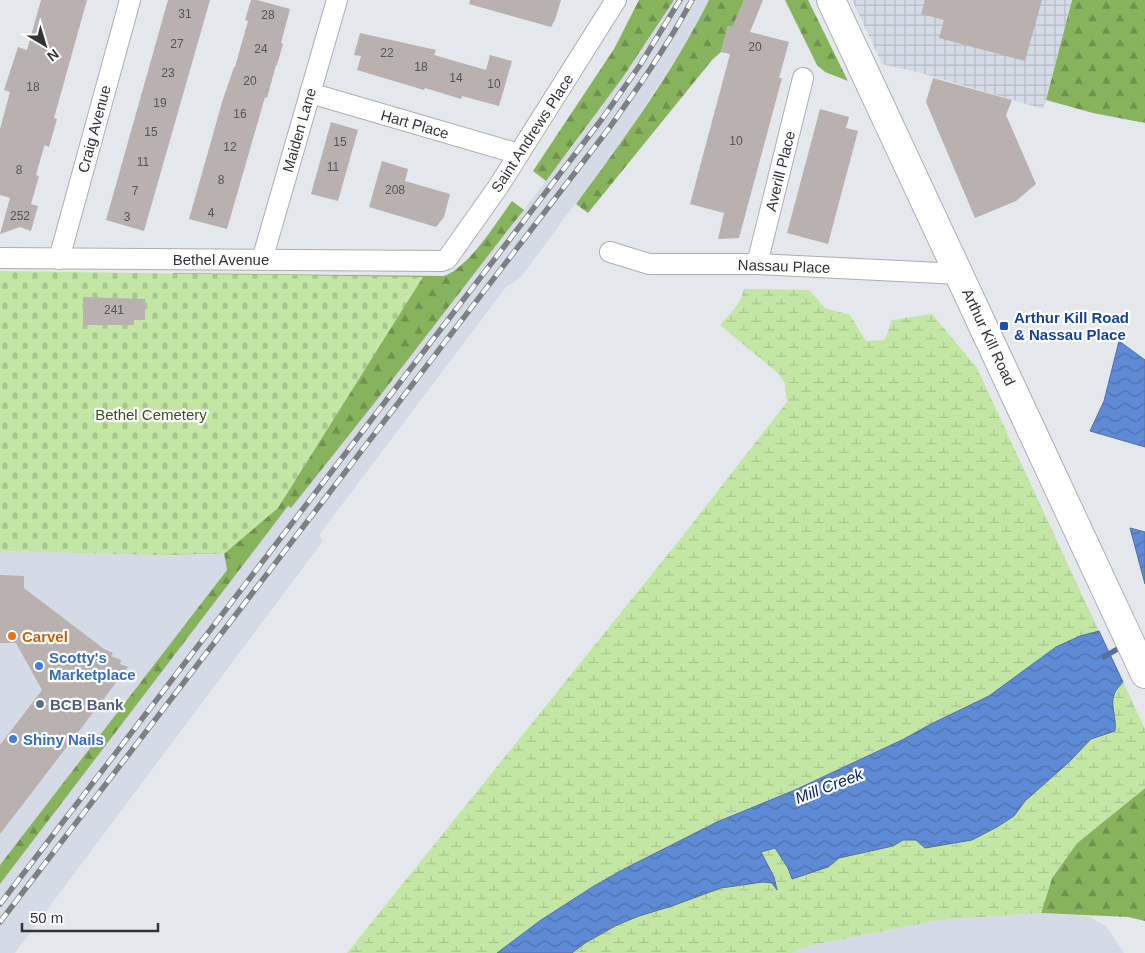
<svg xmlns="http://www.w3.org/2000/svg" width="1145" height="953" font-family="Helvetica,sans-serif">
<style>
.built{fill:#d5dbe6}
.industrial{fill:url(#industrial-grid)}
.forest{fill:url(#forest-firs)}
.wetland{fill:url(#wetland-marsh)}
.cemetery{fill:url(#cemetery-stones)}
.water{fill:url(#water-waves);stroke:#5270a6}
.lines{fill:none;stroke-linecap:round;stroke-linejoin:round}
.stream{stroke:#5270a6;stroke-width:5.5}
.building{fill:#b8b1af}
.street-casing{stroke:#acaeb3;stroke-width:22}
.secondary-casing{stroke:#acaeb3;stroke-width:30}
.street{stroke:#fff;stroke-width:20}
.secondary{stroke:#fff;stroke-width:28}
.rail-casing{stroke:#7d7f83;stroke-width:5.5}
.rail{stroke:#fff;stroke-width:4;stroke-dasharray:11;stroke-linecap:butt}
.transit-dot{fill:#1a4fb4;stroke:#fff;stroke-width:2}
.food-dot{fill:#e8710a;stroke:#fff;stroke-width:2}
.shop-dot{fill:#3f7fe0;stroke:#fff;stroke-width:2}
.service-dot{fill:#5c6f8a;stroke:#fff;stroke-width:2}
.labels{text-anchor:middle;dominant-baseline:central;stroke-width:4.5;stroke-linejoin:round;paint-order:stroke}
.number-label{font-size:12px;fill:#545355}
.street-label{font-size:15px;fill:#333437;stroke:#fff}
.transit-label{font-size:15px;font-weight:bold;fill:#164399;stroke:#fff;text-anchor:start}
.park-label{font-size:15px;fill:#385418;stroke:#fff}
.food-label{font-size:15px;font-weight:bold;fill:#c56008;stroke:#fff;text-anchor:start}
.shop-label{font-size:15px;font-weight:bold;fill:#366cbe;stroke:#fff;text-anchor:start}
.service-label{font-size:15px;font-weight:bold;fill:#4e5e75;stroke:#fff;text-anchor:start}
.water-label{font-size:16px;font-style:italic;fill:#04286b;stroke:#fff}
</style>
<defs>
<pattern id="industrial-grid" width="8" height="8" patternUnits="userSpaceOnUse" patternTransform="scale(1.25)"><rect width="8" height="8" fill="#d5dbe6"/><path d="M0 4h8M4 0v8" fill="none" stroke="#b7bdc6"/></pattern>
<pattern id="forest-firs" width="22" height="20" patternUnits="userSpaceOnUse" patternTransform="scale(1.25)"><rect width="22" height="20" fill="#88b35d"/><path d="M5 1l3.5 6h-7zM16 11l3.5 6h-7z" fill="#70924e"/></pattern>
<pattern id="wetland-marsh" width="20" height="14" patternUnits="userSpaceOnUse" patternTransform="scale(1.25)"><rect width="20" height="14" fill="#c3e6a5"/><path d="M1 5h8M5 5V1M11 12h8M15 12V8" fill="none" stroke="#a8c68f"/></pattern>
<pattern id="cemetery-stones" width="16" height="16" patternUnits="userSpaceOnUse" patternTransform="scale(1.25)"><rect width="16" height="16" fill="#c3e6a5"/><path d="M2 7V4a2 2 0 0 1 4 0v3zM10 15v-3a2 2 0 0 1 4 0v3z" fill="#a8c68f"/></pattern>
<pattern id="water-waves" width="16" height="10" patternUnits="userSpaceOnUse" patternTransform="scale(1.25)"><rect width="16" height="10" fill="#5f8ad5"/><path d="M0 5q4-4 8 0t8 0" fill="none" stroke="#4f72ae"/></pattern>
</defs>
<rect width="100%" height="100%" fill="#e4e7ec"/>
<g class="built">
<path d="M674 0H709L693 32 624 138 521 277 506 287 319 535 323 541 15 953H0V884L288 506 291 507 376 401 511 226 569 151Z"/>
<path d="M0 551 161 555 225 553 227 570 0 865Z"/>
<path d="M1041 913 1089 916 1106 926 1124 953H792L805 947 940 920Z"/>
</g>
<path class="industrial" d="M852 0H1072L1043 109 921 73 882 64Z"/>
<g class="forest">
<path d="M639 0H674L623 77 546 181 533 171 614 49Z"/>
<path d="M709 0H744L734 28 728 26 721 52 712 60 588 213 576 204C624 139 673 72 709 0Z"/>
<path d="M785 0H808L848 81 825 72 817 65Z"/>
<path d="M1072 0H1145V123L1093 113 1046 100Z"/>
<path d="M512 201 524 210 511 226 376 401 291 508 288 506 0 884V865L227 570 224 553 161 555 173 273 444 276C469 267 496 223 512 201Z"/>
<path d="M1145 788V921L1128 917 1041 913 1052 878 1077 843Z"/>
</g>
<g class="wetland">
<path d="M744 289 809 290 825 308 850 315 866 341 885 340 892 320 932 314 977 368 1103 640 961 722 904 739 795 790 717 822 624 869 594 886 541 920 497 953H347L685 533 787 402 785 384 779 374 720 325C730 314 741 304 744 289Z"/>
<path d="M1116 667 1145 729V788L1077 843 1052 878 1041 913 940 920 805 947 792 953H554L729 863 770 849 822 836Z"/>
</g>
<path class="cemetery" d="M0 271 423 277 278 508 225 553 161 555 0 551Z"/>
<g class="water">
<path d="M1119 341 1145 360V447L1090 431 1104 401Z"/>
<path d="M1130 528 1145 532V584Z"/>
<path d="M1099 631 1123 682C1120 686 1115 690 1114 695 1110 704 1117 719 1115 731L1091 739 1069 762 1025 801 1014 816 997 827 972 840 925 848 916 840H903L893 846 839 858 828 867 792 879 788 868 775 848 761 852 774 877 777 890 772 883 763 882 721 888 672 906 639 916 617 925 585 943 572 953H497L541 920 594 886 624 869 717 822 795 790 904 739 931 724 989 696 1056 647 1080 636Z"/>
</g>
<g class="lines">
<path class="stream" d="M1104 657 1124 645"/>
</g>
<g class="building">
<path d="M41 0H87L54 118 57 119 49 147 45 145 44 147 36 175 39 176 31 204 38 206 31 231 20 227 0 234 10 198 0 195V129L10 92 4 90 18 47 27 50Z"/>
<path d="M168 0H210L144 231 106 220Z"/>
<path d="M251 0H257L290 9 281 43 283 44 277 65H276L267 98 265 97 227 229 189 219 223 99 234 67H235L248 21 245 20Z"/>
<path d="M470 0H561L555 20 551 27 469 4Z"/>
<path d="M744 0H763L750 32 789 42 779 78H782L739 238 718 239 724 213 690 204 730 54 721 52 728 26 732 27Z"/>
<path d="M925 0H1042L1025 61 939 38 944 20 921 14Z"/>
<path d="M360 33 436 50 434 55 486 70 490 55 512 61 499 106 462 96 461 99 425 88 424 90 357 70 361 56 354 55Z"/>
<path d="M933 78 1012 100 1006 115 1036 184 1016 201 975 218 926 102Z"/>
<path d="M820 109 849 117 846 128 858 131 828 244 787 233Z"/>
<path d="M331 122 358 130 338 201 311 194Z"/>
<path d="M382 161 408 169 405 181 450 194 444 217 436 227 369 207Z"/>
<path d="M83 297 145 299V320H134V325H83Z"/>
<path d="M0 575 24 576V588L104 649 113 653 111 656 121 660 120 664 128 667 0 834V745L42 690 16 643H0Z"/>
</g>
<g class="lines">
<g class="street-casing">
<g id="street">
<path d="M310 93 519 154"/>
<path d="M610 252 649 264H757L960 274"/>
<path d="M0 258 442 261 447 259 498 187 616 0"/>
<path d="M59 259 130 0"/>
<path d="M262 260 337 0"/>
<path d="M757 264 803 78"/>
</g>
</g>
<g class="secondary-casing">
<path id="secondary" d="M831 0 1145 674"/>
</g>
<use href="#street" class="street"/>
<use href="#secondary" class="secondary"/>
<g class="rail-casing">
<g id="rail">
<path d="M0 904 602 119 640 65 680 0"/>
<path d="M0 922 610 127C639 86 668 45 692 0"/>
</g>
</g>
<use href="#rail" class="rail"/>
</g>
<rect class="transit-dot" x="999" y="321" width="10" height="10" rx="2.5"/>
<circle class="food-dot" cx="12" cy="636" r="5"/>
<g class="shop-dot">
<circle cx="39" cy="666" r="5"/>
<circle cx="13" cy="739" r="5"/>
</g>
<circle class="service-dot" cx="40" cy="704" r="5"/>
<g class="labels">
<g class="number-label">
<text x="185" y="14">31</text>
<text x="268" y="15">28</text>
<text x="177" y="44">27</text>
<text x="755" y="47">20</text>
<text x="261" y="49">24</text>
<text x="387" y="53">22</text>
<text x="421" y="67">18</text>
<text x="168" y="73">23</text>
<text x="456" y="78">14</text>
<text x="250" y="81">20</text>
<text x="494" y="84">10</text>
<text x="33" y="87">18</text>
<text x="160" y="103">19</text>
<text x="240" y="114">16</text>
<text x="151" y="132">15</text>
<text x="736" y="141">10</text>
<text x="340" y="142">15</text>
<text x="230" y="147">12</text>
<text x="143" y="162">11</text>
<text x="333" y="167">11</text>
<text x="19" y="170">8</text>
<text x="221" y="180">8</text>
<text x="395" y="190">208</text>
<text x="135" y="191">7</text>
<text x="211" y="213">4</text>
<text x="20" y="216">252</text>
<text x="127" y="217">3</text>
<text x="114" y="310">241</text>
</g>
<g class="street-label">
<text transform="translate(415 124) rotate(16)">Hart Place</text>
<text transform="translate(94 129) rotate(-75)">Craig Avenue</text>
<text transform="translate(299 130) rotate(-74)">Maiden Lane</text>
<text transform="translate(532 133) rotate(-57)">Saint Andrews Place</text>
<text transform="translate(780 171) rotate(-76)">Averill Place</text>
<text x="221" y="259">Bethel Avenue</text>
<text transform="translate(784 266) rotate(2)">Nassau Place</text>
<text transform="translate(989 337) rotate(65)">Arthur Kill Road</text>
</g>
<g class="transit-label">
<text x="1014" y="317">Arthur Kill Road<tspan x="1014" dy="17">&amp; Nassau Place</tspan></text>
</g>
<g class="park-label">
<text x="151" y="414">Bethel Cemetery</text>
</g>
<g class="food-label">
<text x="22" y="636">Carvel</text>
</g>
<g class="shop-label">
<text x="49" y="657">Scotty's<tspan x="49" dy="17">Marketplace</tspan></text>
<text x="23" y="739">Shiny Nails</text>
</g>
<g class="service-label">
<text x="50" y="704">BCB Bank</text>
</g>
<g class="water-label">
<text transform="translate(829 786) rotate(-21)">Mill Creek</text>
</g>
</g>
<g transform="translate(45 45) rotate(142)" stroke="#ffffff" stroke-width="4" paint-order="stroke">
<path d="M0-4L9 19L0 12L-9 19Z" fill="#333437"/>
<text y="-8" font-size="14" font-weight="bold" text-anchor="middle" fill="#333437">N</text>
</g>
<path d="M22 923v8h136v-8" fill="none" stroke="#333437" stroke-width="2.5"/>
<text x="30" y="923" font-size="15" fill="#333437" stroke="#ffffff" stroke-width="4" paint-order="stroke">50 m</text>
</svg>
